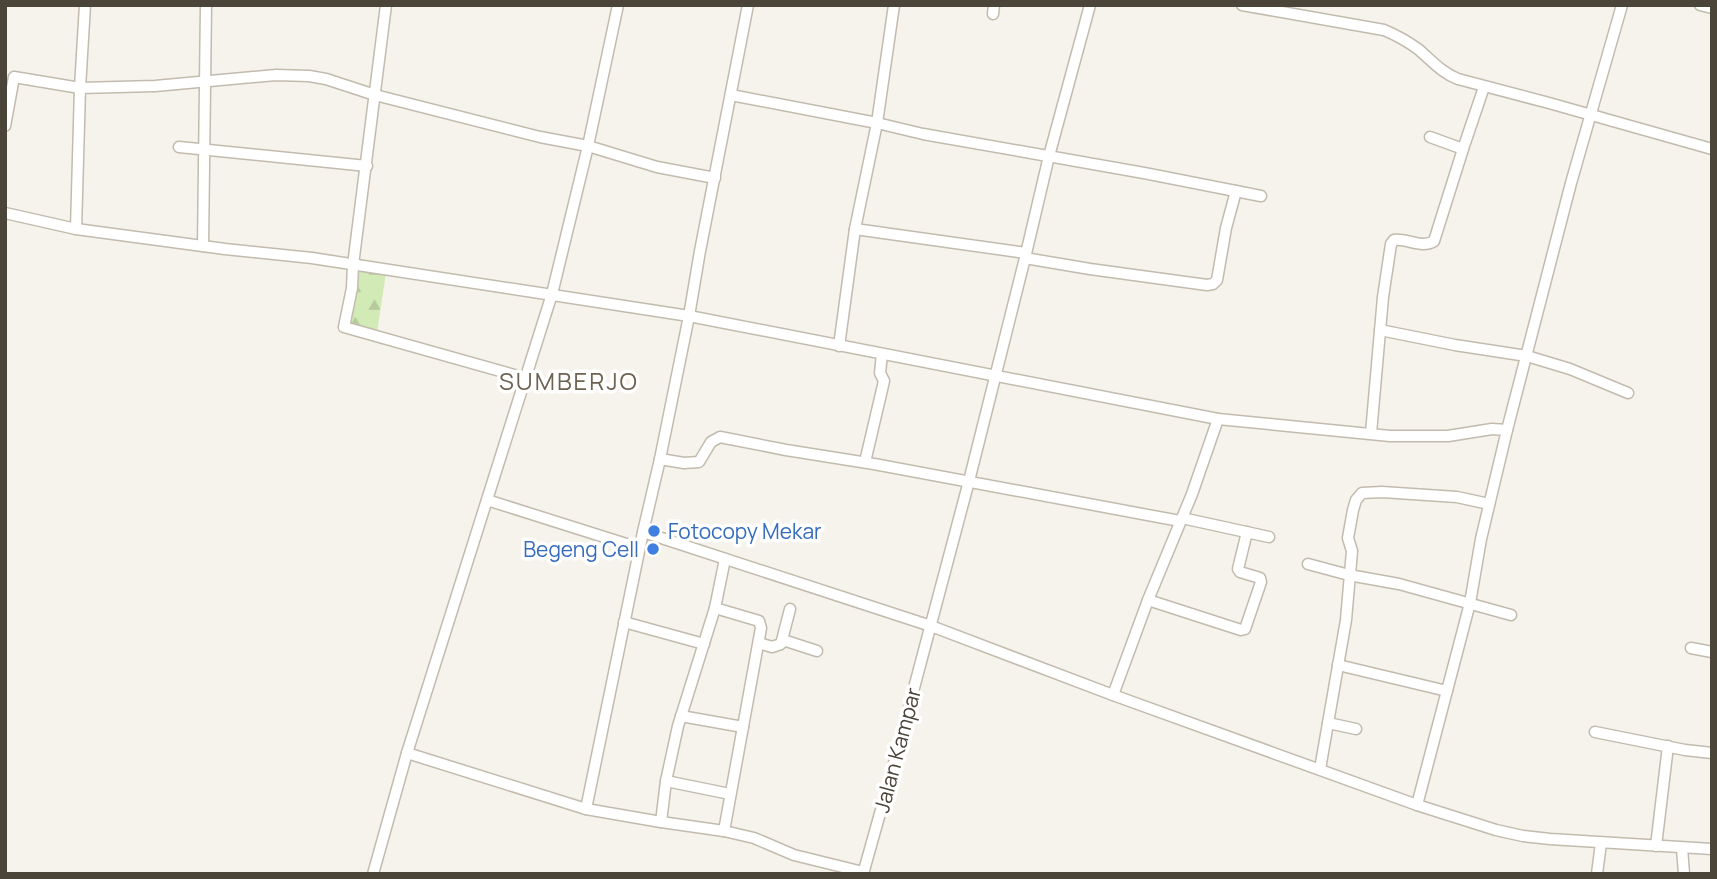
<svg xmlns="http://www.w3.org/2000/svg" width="1717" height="879" font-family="Manrope,sans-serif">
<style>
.forest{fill:url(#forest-firs)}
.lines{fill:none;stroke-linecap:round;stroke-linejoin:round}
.minor-casing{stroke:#c2bbae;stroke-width:13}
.minor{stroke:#fff;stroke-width:10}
.shop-dot{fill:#3f7fe0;stroke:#fff;stroke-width:2.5}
.labels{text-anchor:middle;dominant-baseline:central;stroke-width:7;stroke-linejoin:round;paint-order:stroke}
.shop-label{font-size:21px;fill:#366cbe;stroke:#fff;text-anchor:start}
.street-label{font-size:21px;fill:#4b4439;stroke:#fff}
.quarter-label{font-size:24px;letter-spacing:2px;fill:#6e6250;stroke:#fff}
</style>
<defs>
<pattern id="forest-firs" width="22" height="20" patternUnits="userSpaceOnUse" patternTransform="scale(1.75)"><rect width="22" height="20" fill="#d2eab5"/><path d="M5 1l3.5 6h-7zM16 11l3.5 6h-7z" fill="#b6ca9c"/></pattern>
</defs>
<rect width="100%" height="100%" fill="#f6f3ec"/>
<path class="forest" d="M355 268 386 273 377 332 347 326Z"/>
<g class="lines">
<g class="minor-casing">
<g id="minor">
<path d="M386 5 353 265 352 288 344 327 525 378"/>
<path d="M748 5 700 251 689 316 1218 419 1390 436H1448L1492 429 1507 430"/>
<path d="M1242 5 1384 30C1396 35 1407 41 1418 49 1431 60 1442 73 1458 79L1549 103 1712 149"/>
<path d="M1700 5 1712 8"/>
<path d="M993 14 994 5"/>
<path d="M731 95 877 123 923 134 1144 173 1261 196"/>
<path d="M5 126 14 77 80 88 85 5"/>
<path d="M1430 137 1463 149 1484 87"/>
<path d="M179 147 367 166"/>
<path d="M5 213 76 229 225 249 312 258 689 316 660 459 643 532 931 626 1113 695 1417 805 1496 830 1523 836 1550 839 1712 849"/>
<path d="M76 229 80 88 155 86 276 75 309 76 326 79 375 95 540 137 588 146 657 167 715 178"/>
<path d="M855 229 1026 253"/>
<path d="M203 246 206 5"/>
<path d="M1025 258 1090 269 1207 285 1213 284 1217 280 1226 228 1236 191"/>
<path d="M1380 330 1455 345 1527 356 1570 369 1628 393"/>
<path d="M839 346 855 229 877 123 894 5"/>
<path d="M1371 433 1383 297 1391 244 1394 240C1407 238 1422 249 1434 241L1463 149"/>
<path d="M660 459 684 463 699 462 711 442 720 437 786 450 874 464 1180 521"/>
<path d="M865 462 884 381 880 373 882 354"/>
<path d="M487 500 639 548"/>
<path d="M1182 518 1269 537"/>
<path d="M1308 564 1349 575 1399 584 1511 615"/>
<path d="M1148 600 1241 630 1245 629 1261 582 1260 578 1240 572 1238 569 1247 532"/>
<path d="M715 608 759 621 761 628 724 831"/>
<path d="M624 622 704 644"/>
<path d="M783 640 817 651"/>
<path d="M759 643 772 647 781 644 790 609"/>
<path d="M1691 648 1712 652"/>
<path d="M1338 665 1447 691"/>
<path d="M1113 695 1148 600 1192 494 1218 419"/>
<path d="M681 716 743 727"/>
<path d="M1328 723 1356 729"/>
<path d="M1595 732 1685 750 1712 753"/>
<path d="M407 753 586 809 661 822 724 831 754 838 794 855 863 872"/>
<path d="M1320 769 1346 620 1352 551 1348 538 1353 510 1356 500 1362 493 1382 492 1457 497 1489 504"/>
<path d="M666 781 730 794"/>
<path d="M1417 805 1470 603 1481 539 1507 430 1571 183 1622 5"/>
<path d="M586 809 643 532"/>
<path d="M661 822 666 781 678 726 715 608 725 559"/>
<path d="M1656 846 1668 746"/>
<path d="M1682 848 1684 874"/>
<path d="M373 874 407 753 552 294 588 146 618 5"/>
<path d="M863 874 893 767 969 481 1025 258 1049 156 1090 5"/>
<path d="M1597 874 1601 843"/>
</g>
</g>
<use href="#minor" class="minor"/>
</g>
<g class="shop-dot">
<circle cx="654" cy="531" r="7"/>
<circle cx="653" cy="549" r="7"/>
</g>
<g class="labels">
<g class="shop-label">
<text x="668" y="531">Fotocopy Mekar</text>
<text x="639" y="549" text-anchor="end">Begeng Cell</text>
</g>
<g class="street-label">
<text transform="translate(897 750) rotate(-75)">Jalan Kampar</text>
</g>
<g class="quarter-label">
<text x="569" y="380">SUMBERJO</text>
</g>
</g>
<rect width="1717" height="879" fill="none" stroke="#4b4439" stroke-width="14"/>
</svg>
